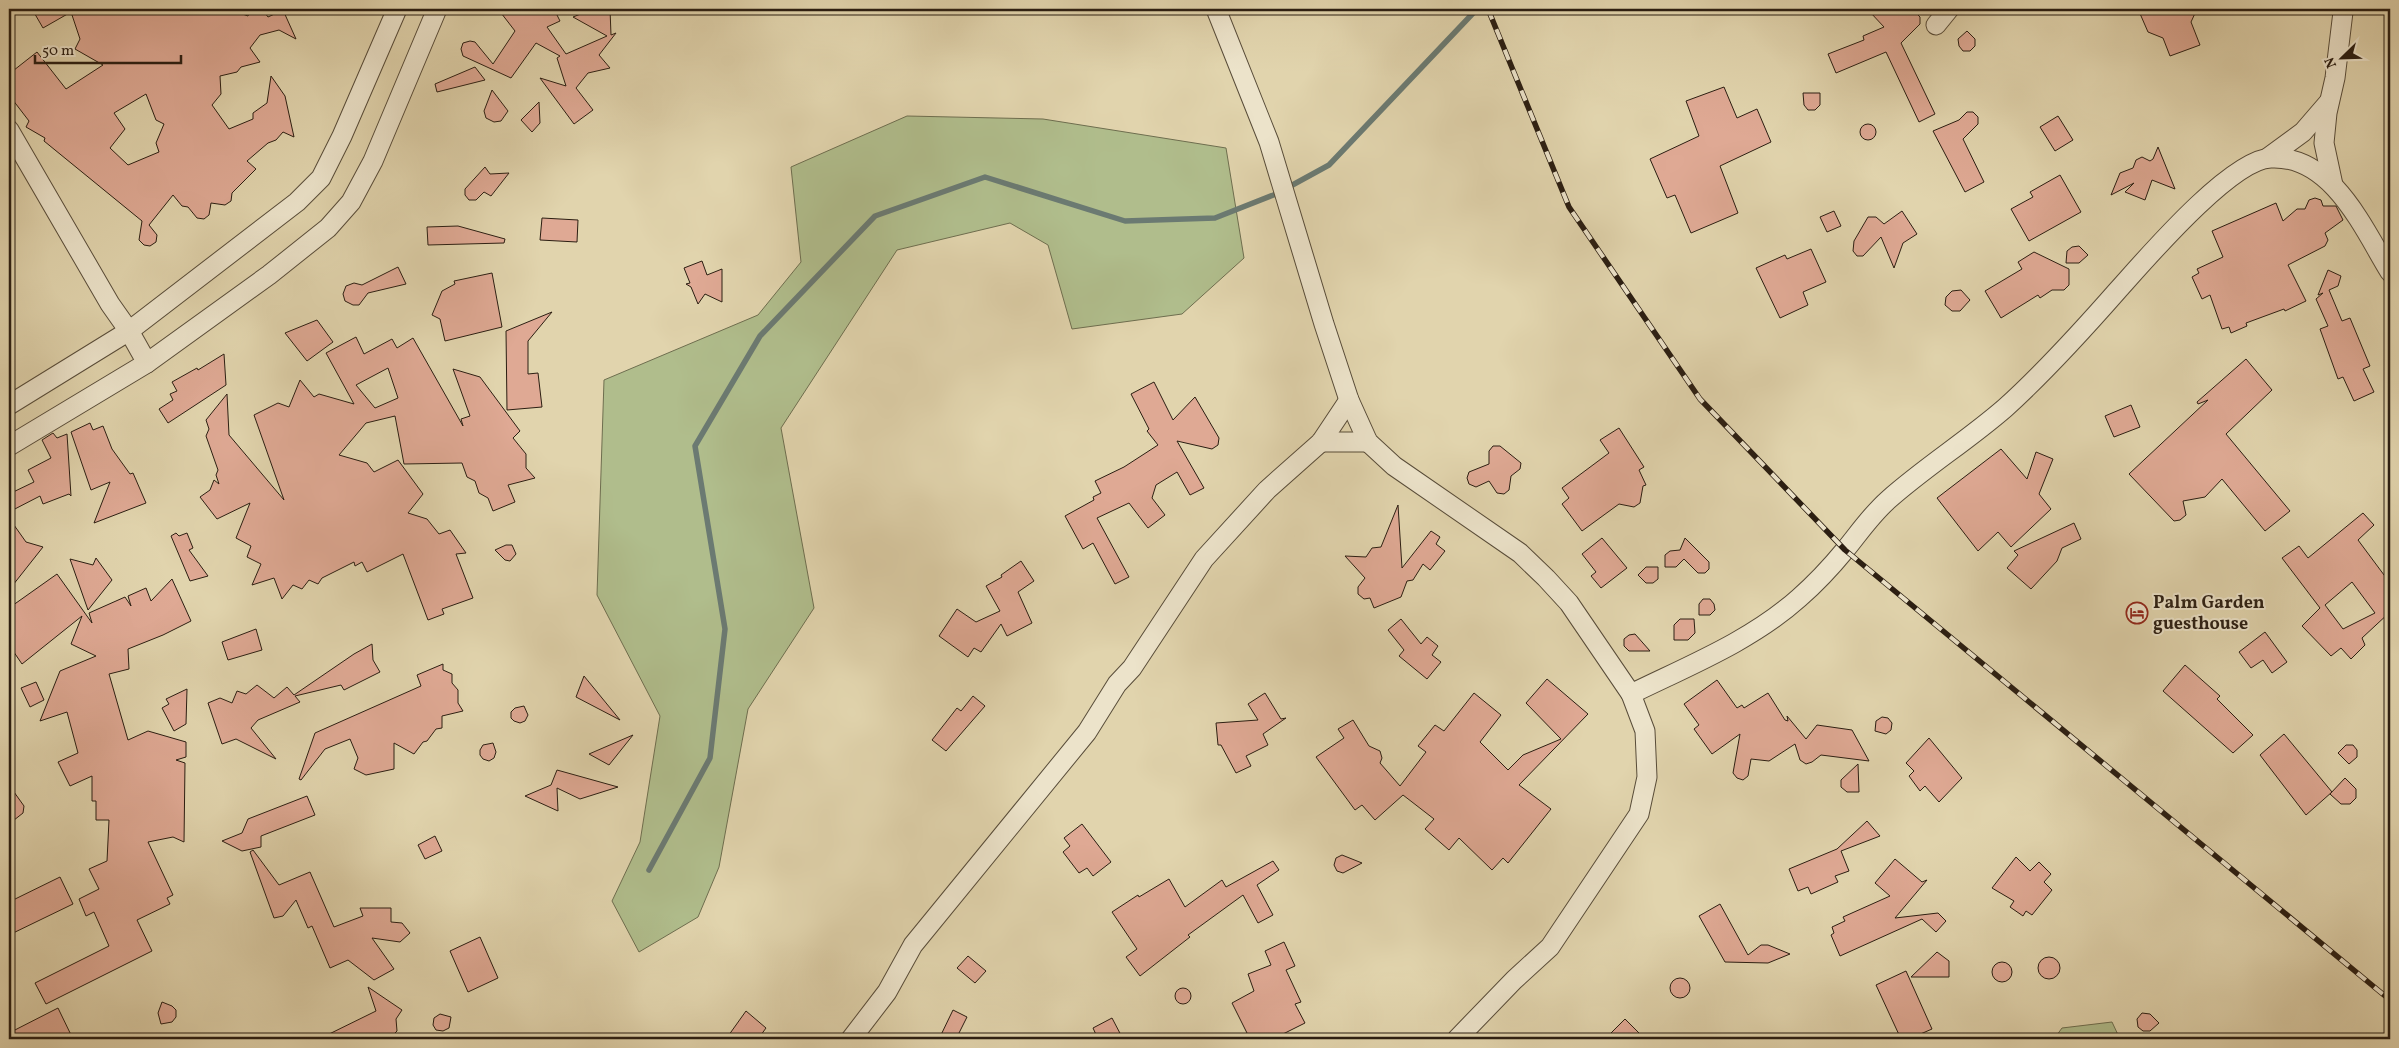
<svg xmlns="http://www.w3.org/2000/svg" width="2399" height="1048" font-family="Vollkorn,serif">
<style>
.green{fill:#b0bd8c;stroke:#6e6e4f}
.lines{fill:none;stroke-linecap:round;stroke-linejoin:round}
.stream{stroke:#6b7a72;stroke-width:5.5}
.building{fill:#dfa994;stroke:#2b1e12;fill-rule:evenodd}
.street-casing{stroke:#584c39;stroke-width:21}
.street{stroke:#ece3ca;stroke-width:19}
.rail-casing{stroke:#2b1e12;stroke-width:5.5}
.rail{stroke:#ece3ca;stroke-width:4;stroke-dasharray:11;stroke-linecap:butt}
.labels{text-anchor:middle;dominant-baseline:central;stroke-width:4;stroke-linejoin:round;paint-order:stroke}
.poi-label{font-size:18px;font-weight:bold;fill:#2b1e12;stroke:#ece3ca;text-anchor:start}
</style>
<rect width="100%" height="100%" fill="#e1d4ad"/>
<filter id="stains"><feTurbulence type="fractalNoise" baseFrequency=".004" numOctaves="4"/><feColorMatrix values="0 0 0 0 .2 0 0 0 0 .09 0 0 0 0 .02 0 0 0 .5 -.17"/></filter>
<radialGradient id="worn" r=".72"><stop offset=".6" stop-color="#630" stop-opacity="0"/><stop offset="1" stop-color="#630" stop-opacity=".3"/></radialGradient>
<g class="green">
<path d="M907 116 1043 119 1226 148 1244 258 1182 314 1072 329 1048 245 1010 223 897 250 781 428 814 608 748 709 719 867 698 917 639 952 612 901 640 842 660 716 597 595 604 380 758 315 801 262 791 167Z"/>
<path d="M2112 1022 2120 1039H2054L2062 1028Z"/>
</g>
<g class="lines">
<path class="stream" d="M649 870 710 758 725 629 695 446 760 336 875 216 985 177 1125 221 1215 218 1276 194 1329 165 1477 9"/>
</g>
<g class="building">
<path d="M32 9H229L248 16 251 9H262L268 17 283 10 296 39 279 30 260 35 250 48 260 62 241 67 237 72 220 76 221 94 212 105 229 129 253 119V113L267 103 271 76 285 96 294 137 283 132 276 140 268 143 247 161 256 169 232 193 231 201 225 205 211 203 209 215 204 219 197 218 188 207 182 206 173 195 149 225 157 235 156 242 150 246 144 245 139 240 142 221 44 141 45 138 26 127 29 121 9 95V74L37 52 66 89 103 65 75 49 80 39 71 12 43 28ZM146 94 156 120 164 124 156 143 159 152 128 165 110 148 125 129 114 113Z"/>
<path d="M498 9H554L560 21 547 27 566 54 607 36 573 17 593 9H610L611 35 616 33 599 55 610 68 588 73 576 88 593 110 574 124 540 78 566 86 557 58 560 56 536 43 511 78 463 56 461 49 463 43 470 41 475 42 493 64 515 31Z"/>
<path d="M2138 9H2197L2191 22 2200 45 2170 56 2163 38 2148 32Z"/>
<path d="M1870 12H1915L1920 17V24L1901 43 1935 114 1919 122 1886 52 1836 73 1828 54 1864 40 1863 36 1884 27Z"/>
<path d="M1967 31 1975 39V46L1970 51H1963L1959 46 1958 39Z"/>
<path d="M475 67 485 80 437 92 435 84Z"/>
<path d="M1724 87 1737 118 1757 109 1771 142 1720 166 1738 213 1691 233 1675 195 1667 198 1650 159 1699 136 1686 101Z"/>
<path d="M492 90 508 111 501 121 494 122 486 118 484 111Z"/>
<path d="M1803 93H1820V105L1815 110H1808L1804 105Z"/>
<path d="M539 102 540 123 532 132 521 120Z"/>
<path d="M1967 112H1973L1978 117V124L1963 139 1984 182 1965 192 1933 131 1959 120Z"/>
<path d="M2058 116 2073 140 2055 151 2040 127Z"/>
<circle cx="1868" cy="132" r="8"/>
<path d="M2158 147 2175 189 2152 180 2145 200 2125 192 2134 183 2111 195 2120 173 2133 168 2136 160 2142 157 2150 161 2153 159Z"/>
<path d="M485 167 490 174 509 173 491 196 484 192 476 200H469L465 195V189Z"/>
<path d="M2060 175 2081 212 2029 241 2011 209 2033 197 2030 192Z"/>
<path d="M2315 198 2321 200 2323 206H2336L2343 220 2325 233 2328 240 2325 246 2288 265 2306 301 2285 311 2284 309 2246 323 2247 326 2231 333 2229 327 2222 329 2210 295 2202 299 2192 277 2199 273 2197 269 2223 257 2212 231 2276 203 2283 221 2297 209H2305L2309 200Z"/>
<path d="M1834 211 1841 226 1827 232 1820 217Z"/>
<path d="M1902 211 1917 234 1903 243 1894 268 1881 237 1863 256H1857L1853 251 1854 241 1868 217H1876L1884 224Z"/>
<path d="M542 218 578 220 577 242 540 240Z"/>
<path d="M458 226 505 239 504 243 428 245 427 227Z"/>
<path d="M2079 246 2088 255 2079 263H2066L2067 251 2072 247Z"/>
<path d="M1811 249 1826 282 1803 292 1808 305 1780 318 1756 268 1785 255 1787 259Z"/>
<path d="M2034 252 2069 269V285L2064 290H2052L2040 298 2038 295 2001 318 1985 291 2022 269 2018 262Z"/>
<path d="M702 261 707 275 722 269V302L705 294 698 304 691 287 686 284 690 283 684 268Z"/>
<path d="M398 267 406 284 368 293 359 305H353L345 301 343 294 346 286 354 283 362 285Z"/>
<path d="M2328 270 2341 276 2338 286 2329 290 2342 321 2350 318 2370 366 2363 369 2374 392 2354 401 2343 377 2338 379 2320 329 2328 326 2316 299 2323 293 2318 295Z"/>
<path d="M492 273 502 327 445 341 440 319 432 315 442 291 455 284 454 281Z"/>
<path d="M1961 290 1970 300 1960 311H1952L1945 305 1946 297 1952 291Z"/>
<path d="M552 312 528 341V374L538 373 542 407 507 410 506 331Z"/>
<path d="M317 320 333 342 307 361 285 333Z"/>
<path d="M356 337 364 354 392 339 397 348 413 338 463 426 461 419 470 416 453 369 480 377 520 431 513 438 526 454V468L535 478 508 485 515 502 493 511 488 498 479 493 475 481 467 477 462 463 404 464 395 416 366 423 339 455 367 463 374 472 398 460 423 494 408 513 427 519 439 534 450 530 466 553 456 554 473 598 442 609 444 614 428 620 403 554 367 572 362 562 355 566 354 562 322 578 318 584 309 580 302 589 293 585 282 599 274 578 252 585 261 564 247 557 251 546 236 538 250 503 217 519 200 497 210 490 214 480 219 484 216 475 218 470 206 436 209 429 206 420 227 394 229 435 284 500 254 415 278 403 289 407 300 380 314 397 319 394 354 404 326 353ZM388 368 398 398 375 408 356 385Z"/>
<path d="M224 354 226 385 168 423 159 409 173 400 170 394 177 391 172 382 197 368 198 370Z"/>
<path d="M2246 359 2272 390 2226 434 2290 511 2265 531 2222 479 2205 497 2183 501 2186 515 2180 520 2174 521 2129 474 2208 400 2198 404 2197 402Z"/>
<path d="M1154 382 1173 420 1195 397 1219 438 1218 445 1212 449 1177 441 1204 488 1190 495 1177 472 1156 485 1152 498 1165 515 1148 528 1129 503 1097 518 1129 577 1115 584 1093 543 1083 549 1065 516 1094 500 1093 497 1101 493 1095 481 1124 467 1158 445 1147 431 1149 429 1131 394Z"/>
<path d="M2131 405 2140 427 2114 437 2105 416Z"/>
<path d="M90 423 93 430 103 426 112 449 130 474 133 473 146 503 94 523 110 482 91 490 71 432Z"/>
<path d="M1619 428 1644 467 1639 470 1646 485 1643 486 1640 503 1634 507 1619 504 1582 531 1562 504 1569 498 1562 488 1609 453 1600 440Z"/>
<path d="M53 433 57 438 67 434 71 496 69 494 43 504 40 496 9 512V494L34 482 28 470 51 458 42 440Z"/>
<path d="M1493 446H1500L1521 463 1520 469 1511 476 1509 490 1504 494 1497 493 1489 481 1476 487 1469 484 1467 478 1469 472 1489 464V451Z"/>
<path d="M2001 449 2027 479 2036 452 2053 459 2039 494 2051 509 2011 547 1998 532 1978 551 1937 498Z"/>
<path d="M1398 505 1402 568 1431 531 1440 537 1436 544 1445 551 1430 570 1423 564 1413 580 1407 581 1401 597 1374 608 1370 598 1364 599 1358 594V587L1365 578 1345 556 1366 557 1372 548 1381 547Z"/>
<path d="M2363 513 2374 525 2358 540 2390 583V612L2362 638 2365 645 2351 659 2341 648 2331 656 2302 626 2320 608 2282 558 2299 546 2308 558ZM2352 582 2375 613 2343 629 2325 605Z"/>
<path d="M9 518 26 542 43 547 9 590Z"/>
<path d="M2074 523 2081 539 2062 548 2057 561 2031 589 2007 568 2018 555 2014 551Z"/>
<path d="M176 533 179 536 187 533 193 548 189 550 208 576 190 581 171 536Z"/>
<path d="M1602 538 1627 568 1601 588 1591 576 1596 572 1582 554Z"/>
<path d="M1685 538 1709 562V569L1705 573H1698L1684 559 1676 567H1665V555L1670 551 1680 550Z"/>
<path d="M506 545H512L516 554 510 561 505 560 495 550Z"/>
<path d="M96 558 112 580 88 610 70 559 93 565Z"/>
<path d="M1021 561 1034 581 1018 592 1032 623 1007 636 1001 624 981 652 974 648 968 657 939 636 957 609 976 622 1000 611 986 586 1002 577 1001 575Z"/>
<path d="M1646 567H1658V579L1653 583H1646L1638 575Z"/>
<path d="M57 574 92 623 89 613 125 597 131 606 128 596 146 588 151 601 172 579 191 621 163 635 128 649 129 669 109 674 128 740 148 731 186 742V757L176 760 185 763 184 842 173 837 148 842 173 895 167 898 170 904 137 920 152 951 46 1004 35 983 109 946 94 912 86 916 79 899 99 889 89 869 107 861 109 820H96V801H92V776L70 786 58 762 78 753 67 712 40 721 60 671 96 656 71 644 82 616 22 664 9 645V608Z"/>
<path d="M1703 599H1710L1714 604 1715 610 1710 615H1699V604Z"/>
<path d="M1401 619 1421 644 1427 637 1438 646 1432 655 1441 662 1427 679 1399 656 1404 650 1388 630Z"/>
<path d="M1680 619H1694L1695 633 1688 640H1674V625Z"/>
<path d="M256 629 262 650 228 660 222 642Z"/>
<path d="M2265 632 2287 662 2272 673 2263 660 2251 668 2239 652Z"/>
<path d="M1635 634 1650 651H1629L1624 646V639L1629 635Z"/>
<path d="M372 644 373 660 380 672 344 690 341 685 295 696 300 702 258 720 251 728 276 759 236 739 222 744 208 703 220 698 232 703 237 691 246 694 257 685 274 698 287 687 294 695 354 654Z"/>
<path d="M443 664V670L452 674V683L458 690V703L463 711 442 716V728L436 729 427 741 423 742 414 754 394 743V769L366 775 354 769 358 758 350 739 325 749 301 780 299 779 315 733 421 686 417 675Z"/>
<path d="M2185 665 2220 696 2217 699 2253 735 2233 753 2163 691Z"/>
<path d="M584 676 620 720 576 697Z"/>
<path d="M1547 679 1588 714 1519 785 1551 809 1508 863 1503 858 1492 870 1459 838 1449 850 1425 829 1434 819 1403 795 1375 820 1362 805 1355 810 1316 757 1344 738 1338 729 1353 720 1369 746 1380 751 1382 758 1380 763 1400 786 1426 752 1418 746 1435 725 1444 731 1474 693 1501 715 1480 742 1508 770 1523 755 1561 739 1526 703Z"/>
<path d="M1717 680 1737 708 1742 705 1744 708 1768 693 1785 720 1788 721 1787 716 1806 739 1817 725 1852 730 1869 761 1821 755 1812 762 1806 764 1800 760 1795 744 1769 761 1751 759 1748 776 1743 780 1737 778 1733 773 1740 734 1712 754 1694 729 1699 725 1684 704Z"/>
<path d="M36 682 44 700 30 707 21 688Z"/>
<path d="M187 689 186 724 174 731 162 708 169 704 166 699Z"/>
<path d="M1265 693 1281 719 1286 718 1263 734 1268 745 1246 756 1251 766 1236 773 1221 745H1218L1216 723 1258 720 1248 704Z"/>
<path d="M973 696 985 706 946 751 932 740 957 708 961 711Z"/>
<path d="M524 706 528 715 525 721 520 723 514 721 511 718V712L515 708Z"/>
<path d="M1882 717 1888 718 1892 723 1891 730 1886 734 1875 731 1876 721Z"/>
<path d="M2284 734 2332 792 2306 815 2260 755Z"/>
<path d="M633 735 609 765 589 754Z"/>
<path d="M1929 738 1962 778 1939 802 1925 786 1920 791 1909 776 1914 771 1906 763Z"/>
<path d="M493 743 496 752 494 758 489 761 483 759 480 755V750L483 745Z"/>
<path d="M2346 745H2353L2357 750V757L2349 764 2338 753Z"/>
<path d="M1858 764 1859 792H1847L1841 787V780Z"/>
<path d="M557 770 618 787 580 799 557 788 558 811 525 796 551 785Z"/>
<path d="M2345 778 2356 789V798L2350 804H2341L2330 794Z"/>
<path d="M9 785 24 806 23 813 9 824Z"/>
<path d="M307 796 315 815 261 836V847L242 851 222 841 242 833 248 819Z"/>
<path d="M1867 821 1880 836 1841 851 1849 871 1835 876 1838 882 1811 894 1808 887 1798 891 1789 869 1837 849Z"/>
<path d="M1082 824 1111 862 1093 876 1087 868 1079 873 1063 852 1070 846 1064 838Z"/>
<path d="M435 836 442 851 425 859 418 845Z"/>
<path d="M253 850 279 885 310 872 334 927 363 916 360 908H391V922L402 923 410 933 400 942 372 938 394 969 374 980 348 960 330 968 312 926 308 928 296 900 283 916 274 918 250 852Z"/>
<path d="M1342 855 1362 863 1343 873 1337 871 1334 865 1336 858Z"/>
<path d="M2016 857 2030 871 2039 862 2051 874 2044 882 2052 890 2032 915 2026 911 2023 916 2010 907 2014 901 1992 888Z"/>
<path d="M1895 859 1922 882 1927 880 1895 918 1938 913 1946 921 1936 932 1922 919 1840 956 1831 935 1834 933 1832 927 1845 921 1843 917 1890 896 1875 883Z"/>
<path d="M1273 861 1279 870 1257 885 1273 915 1258 923 1243 895 1188 935 1190 937 1140 976 1126 957 1137 949 1112 912 1138 895 1139 897 1169 879 1185 907 1222 880 1226 887Z"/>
<path d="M60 877 73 904 9 935V902Z"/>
<path d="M1720 904 1748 955 1761 945H1768L1790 954 1768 963 1725 962 1699 916Z"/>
<path d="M480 937 498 978 468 992 450 951Z"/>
<path d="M1284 942 1295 966 1286 970 1301 1002 1295 1004 1305 1023 1283 1034 1285 1039H1250L1232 1003 1254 991 1248 974 1271 965 1265 951Z"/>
<path d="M1937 952 1949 961V977H1911Z"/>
<path d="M968 956 986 971 975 983 957 968Z"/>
<circle cx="2049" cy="968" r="11"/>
<circle cx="2002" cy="972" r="10"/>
<path d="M1906 971 1932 1029 1909 1039H1901L1876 985Z"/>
<circle cx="1680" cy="988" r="10"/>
<path d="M368 987 402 1010 396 1019 397 1031 392 1036 319 1039 376 1011Z"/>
<circle cx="1183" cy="996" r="8"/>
<path d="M162 1002 172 1006 176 1010V1017L172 1022 161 1024 158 1013Z"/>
<path d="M58 1008 73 1039H9V1033Z"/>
<path d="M953 1010 967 1017 956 1039H939Z"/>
<path d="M746 1011 766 1028 758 1039H726Z"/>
<path d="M2142 1013 2150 1014 2159 1023 2150 1031H2143L2138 1027 2137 1019Z"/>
<path d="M440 1014 451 1017 449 1028 443 1031 436 1030 433 1025 434 1018Z"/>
<path d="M1112 1018 1123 1039H1098L1093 1028Z"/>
<path d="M1625 1019 1645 1039H1605Z"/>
</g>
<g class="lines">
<g class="street-casing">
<g id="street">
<path d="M1216 9 1269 142 1324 324 1349 400 1368 442 1394 466 1520 553 1546 578 1569 603 1631 694 1645 731 1647 777 1639 814 1550 947 1514 980 1457 1039"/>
<path d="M1936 25 1949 9"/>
<path d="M9 130 110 304 129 331 147 363"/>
<path d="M2269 157 2303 132 2328 103"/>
<path d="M2333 185 2324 143 2327 113 2335 78 2343 12 2341 9"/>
<path d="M9 405 129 331 297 202 321 178 342 136 397 9"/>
<path d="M1321 442H1368"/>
<path d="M9 446 147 363 269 275 328 228 351 202 373 161 437 9"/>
<path d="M1631 694C1688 666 1751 641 1799 598 1815 584 1831 567 1845 550 1859 533 1871 515 1888 500 1925 467 1967 441 2005 408 2046 371 2082 331 2118 290 2146 259 2231 159 2271 158 2332 155 2363 228 2390 272"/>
<path d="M851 1039 887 992 913 945 1087 732 1117 684 1132 668 1204 559 1267 490 1321 442 1349 400"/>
</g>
</g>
<use href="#street" class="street"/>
<g class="rail-casing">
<path id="rail" d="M1488 9 1569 207 1700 399 1845 550 2390 1000"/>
</g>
<use href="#rail" class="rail"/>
</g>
<defs>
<g id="hotel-ring" transform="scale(1.125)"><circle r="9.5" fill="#ece3ca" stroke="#8f2418" stroke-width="1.5"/><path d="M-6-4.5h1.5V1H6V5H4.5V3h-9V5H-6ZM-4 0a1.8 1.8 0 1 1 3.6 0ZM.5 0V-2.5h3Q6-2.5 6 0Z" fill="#8f2418"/></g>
</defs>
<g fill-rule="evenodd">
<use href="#hotel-ring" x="2137" y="613"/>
</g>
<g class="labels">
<g class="poi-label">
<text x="2153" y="603">Palm Garden<tspan x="2153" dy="21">guesthouse</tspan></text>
</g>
</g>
<rect width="2399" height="1048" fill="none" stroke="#e1d4ad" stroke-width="30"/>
<rect x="10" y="10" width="2379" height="1028" fill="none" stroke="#2b1e12" stroke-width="2.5"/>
<rect x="15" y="15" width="2369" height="1018" fill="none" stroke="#2b1e12"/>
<g transform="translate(2342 58) rotate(247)" stroke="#ece3ca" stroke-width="4" paint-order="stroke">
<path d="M0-4L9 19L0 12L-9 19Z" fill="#2b1e12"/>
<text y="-8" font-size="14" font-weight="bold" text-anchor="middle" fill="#2b1e12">N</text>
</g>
<path d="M35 55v8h146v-8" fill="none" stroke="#2b1e12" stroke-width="2.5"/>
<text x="42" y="55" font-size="15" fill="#2b1e12" stroke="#ece3ca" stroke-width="4" paint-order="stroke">50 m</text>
<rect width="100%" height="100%" filter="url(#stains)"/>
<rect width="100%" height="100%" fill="url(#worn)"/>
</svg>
